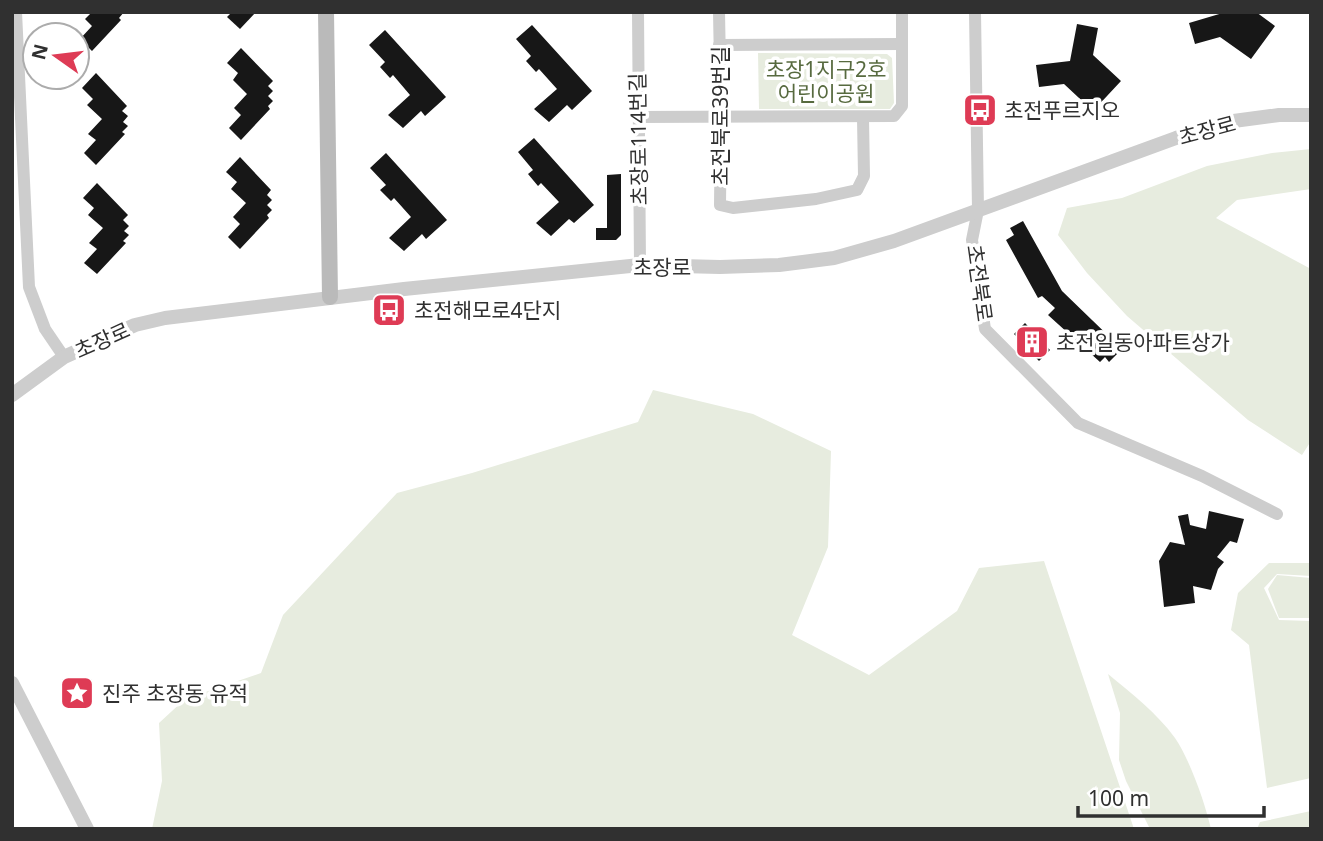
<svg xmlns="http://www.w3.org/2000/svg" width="1323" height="841" font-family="'Noto Sans','Noto Sans KR',sans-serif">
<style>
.green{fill:#e7ecdf}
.building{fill:#171717}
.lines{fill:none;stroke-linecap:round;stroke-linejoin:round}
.minor{stroke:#cdcdcd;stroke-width:12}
.tertiary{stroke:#cdcdcd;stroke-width:14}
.secondary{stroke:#bababa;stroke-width:16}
.labels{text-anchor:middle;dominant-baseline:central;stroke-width:7;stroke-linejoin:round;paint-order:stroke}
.park-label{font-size:21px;fill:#576a3f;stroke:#fff}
.poi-label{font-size:21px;fill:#303030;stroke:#fff;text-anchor:start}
.street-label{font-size:21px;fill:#303030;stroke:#fff}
</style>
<rect width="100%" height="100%" fill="#fff"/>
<g class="green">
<path d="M758 53 887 54 892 58 894 103 890 109H759Z"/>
<path d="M1311 149V189L1237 200 1216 218 1311 269V441L1302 455 1248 420 1127 316 1087 273 1058 235 1067 208 1122 198 1207 166 1272 153Z"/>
<path d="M653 390 753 414 831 451 828 547 792 635 869 675 957 611 979 568 1044 561 1134 829H152L162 781 159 723 185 699 261 673 283 615 397 493 472 473 638 422Z"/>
<path d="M1269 563H1311V576L1277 574 1264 588 1279 620 1311 621V778L1267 788 1249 645 1231 630 1238 593Z"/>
<path d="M1277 575 1311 578V618H1279L1268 589Z"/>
<path d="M1108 674C1131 693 1157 713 1175 738 1190 760 1205 803 1211 829H1150L1126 781 1119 760 1120 713Z"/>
<path d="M1311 811V829H1257L1260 822Z"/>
</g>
<g class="building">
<path d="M92 12H124L119 18 121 20 92 51 80 39 92 26 85 19Z"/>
<path d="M232 12H256L240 29 227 17Z"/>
<path d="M1226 12H1256L1275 26 1251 59 1220 37 1195 44 1189 23Z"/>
<path d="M1077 24 1098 28 1093 55 1121 81 1093 111 1064 84 1039 87 1036 65 1070 61Z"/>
<path d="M532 25 592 91 572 110 567 105 549 122 534 109 557 89 539 69 536 72 526 61 531 56 516 39Z"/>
<path d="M385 30 446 97 425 116 421 111 403 128 388 115 410 95 393 75 390 78 380 67 385 62 369 45Z"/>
<path d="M241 48 273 81 268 86 273 91 268 96 273 101 268 106 270 109 241 140 229 128 241 115 234 108 247 94 233 80 238 73 227 63Z"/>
<path d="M96 73 127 106 122 111 128 116 123 122 128 126 122 132 125 134 96 165 84 153 96 140 88 134 102 119 87 105 93 99 82 88Z"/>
<path d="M534 138 594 205 574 223 569 219 551 236 536 223 559 202 541 183 538 186 528 174 533 170 518 152Z"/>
<path d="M386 153 447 220 426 239 422 234 404 251 389 238 411 217 394 198 391 201 380 190 386 185 370 168Z"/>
<path d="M240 157 271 190 267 195 272 200 267 205 272 210 267 215 269 218 240 249 228 237 240 224 233 217 246 203 231 189 237 182 226 172Z"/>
<path d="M621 174V235L616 240H596V228H607V175Z"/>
<path d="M97 183 128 215 123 220 129 226 124 231 129 235 123 241 126 243 97 274 84 263 97 249 89 243 103 228 88 215 94 208 83 198Z"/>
<path d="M1023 221 1062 291 1122 349 1109 362 1105 357 1100 362 1048 315 1055 308 1042 296 1038 298 1006 240 1014 235 1010 228Z"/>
<path d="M1025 323 1050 350 1039 361 1014 334Z"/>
<path d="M1209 511 1244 519 1237 543 1230 541 1217 557 1224 562 1218 569 1211 590 1193 586 1195 603 1164 607 1159 561 1170 542 1185 545 1178 516 1188 514 1190 525 1206 529Z"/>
</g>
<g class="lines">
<g class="minor">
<path d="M16 12 29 287 45 329 64 357"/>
<path d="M638 12 640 265"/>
<path d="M719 12 721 117 720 205 733 208 816 199 857 190 864 176 863 118"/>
<path d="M975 12 978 210 972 240 985 329 1078 423 1202 476 1277 514"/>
<path d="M719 45 902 44"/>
<path d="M638 117 894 116 902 106V12"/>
</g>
<g class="tertiary">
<path d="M12 395 64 357 135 325 165 318 404 289 640 265 720 267 779 265 834 258 894 241 1176 138 1226 122 1279 115H1311"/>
<path d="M12 683 87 829"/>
</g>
<path class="secondary" d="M326 12 330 297"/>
</g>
<defs>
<g id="bus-square" transform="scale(1.75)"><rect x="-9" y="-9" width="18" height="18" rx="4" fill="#de3b55" stroke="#fff"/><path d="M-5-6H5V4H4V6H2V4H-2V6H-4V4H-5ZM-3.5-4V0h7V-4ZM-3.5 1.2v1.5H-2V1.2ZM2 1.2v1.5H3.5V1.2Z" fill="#fff"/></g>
<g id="building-square" transform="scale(1.75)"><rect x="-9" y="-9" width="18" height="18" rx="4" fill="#de3b55" stroke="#fff"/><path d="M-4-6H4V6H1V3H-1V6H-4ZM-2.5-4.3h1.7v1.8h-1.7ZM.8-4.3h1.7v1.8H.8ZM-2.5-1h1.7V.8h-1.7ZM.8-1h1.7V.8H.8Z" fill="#fff"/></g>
<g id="sight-square" transform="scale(1.75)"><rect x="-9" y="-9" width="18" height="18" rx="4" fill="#de3b55" stroke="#fff"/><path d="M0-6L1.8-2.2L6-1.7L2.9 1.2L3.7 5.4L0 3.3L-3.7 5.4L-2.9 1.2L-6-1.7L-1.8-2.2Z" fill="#fff"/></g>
</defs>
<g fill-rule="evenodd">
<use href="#bus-square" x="980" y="110"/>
<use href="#bus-square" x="389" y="310"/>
<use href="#building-square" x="1032" y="342"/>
<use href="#sight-square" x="77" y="693"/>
</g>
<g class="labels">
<g class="park-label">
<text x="826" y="69">초장1지구2호<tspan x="826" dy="24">어린이공원</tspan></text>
</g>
<g class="poi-label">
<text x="1004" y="110">초전푸르지오</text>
<text x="414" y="310">초전해모로4단지</text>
<text x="1056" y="342">초전일동아파트상가</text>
<text x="102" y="693">진주 초장동 유적</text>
</g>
<g class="street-label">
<text transform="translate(720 116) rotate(-90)">초전북로39번길</text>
<text transform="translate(1207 130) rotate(-15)">초장로</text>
<text transform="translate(638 139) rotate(-91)">초장로114번길</text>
<text x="662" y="267">초장로</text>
<text transform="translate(980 283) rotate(82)">초전북로</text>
<text transform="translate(102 340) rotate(-24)">초장로</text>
</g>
</g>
<rect width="1323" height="841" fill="none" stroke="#303030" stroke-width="28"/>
<g transform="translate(56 56) rotate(284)"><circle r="33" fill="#ffffff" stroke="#acacac" stroke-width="2"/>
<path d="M0-5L12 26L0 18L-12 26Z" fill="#de3b55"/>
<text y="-10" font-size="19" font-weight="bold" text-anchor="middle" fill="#303030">N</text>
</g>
<path d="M1078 806v10h186v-10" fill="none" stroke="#303030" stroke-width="3.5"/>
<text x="1088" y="806" font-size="21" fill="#303030" stroke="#ffffff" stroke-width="5" paint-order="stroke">100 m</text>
</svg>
